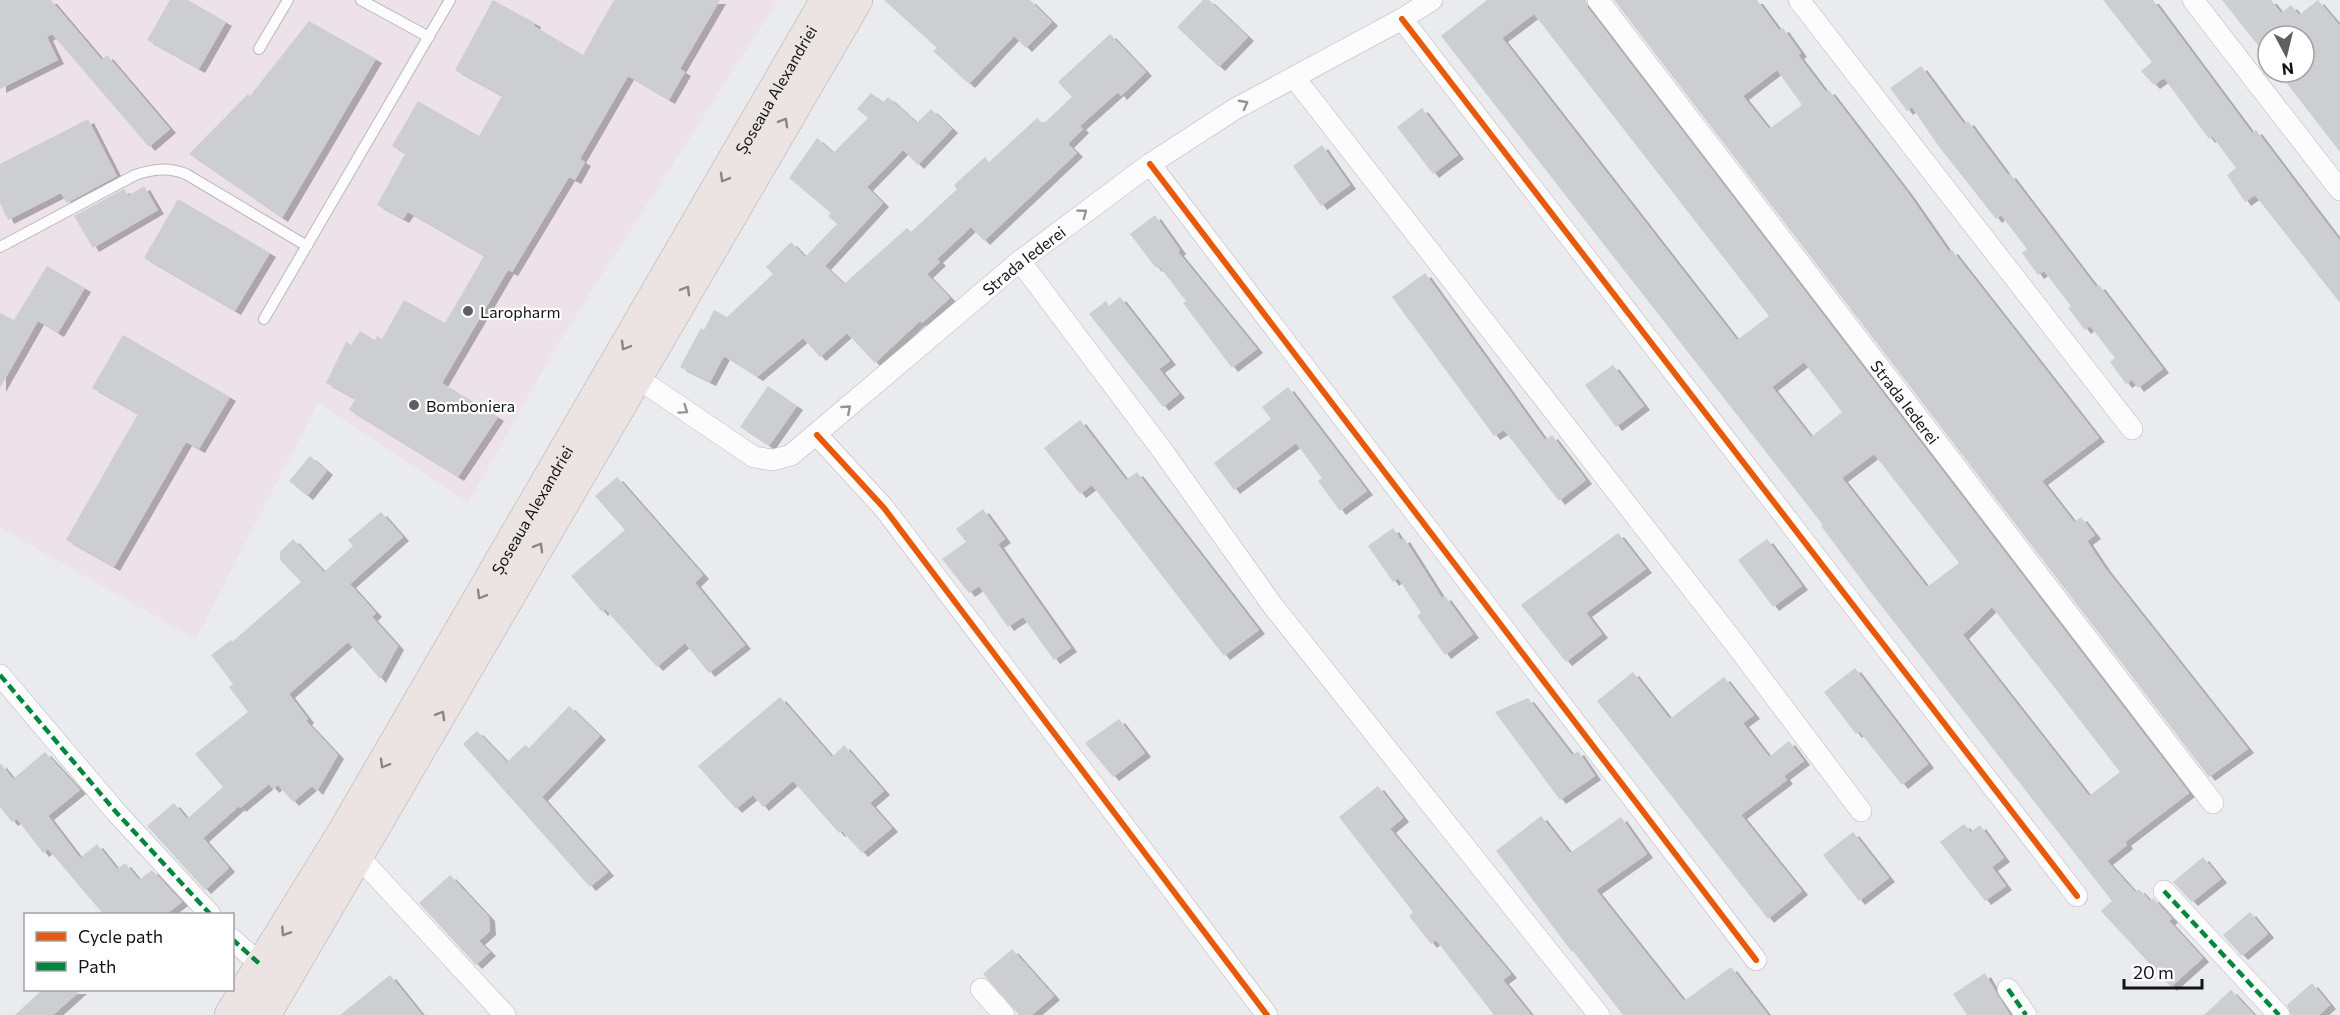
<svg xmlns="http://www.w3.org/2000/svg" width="2340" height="1015" font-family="Commissioner,sans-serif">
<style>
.industrial{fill:#ede1ea}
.building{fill:#cdced1;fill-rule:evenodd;filter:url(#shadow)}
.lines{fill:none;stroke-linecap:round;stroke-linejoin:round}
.service-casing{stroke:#b8b9bc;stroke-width:12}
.minor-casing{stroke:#b8b9bc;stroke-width:22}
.trunk-casing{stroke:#b2aaa6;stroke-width:34}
.service{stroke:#fcfcfd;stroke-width:10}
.minor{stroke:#fcfcfd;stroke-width:21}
.trunk{stroke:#ebe4e2;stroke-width:33}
.quiet{stroke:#00873e;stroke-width:4.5;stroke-dasharray:9 4.5;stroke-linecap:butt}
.cycleway-casing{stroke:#fff;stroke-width:10}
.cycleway{stroke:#e8590c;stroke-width:6}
.oneway{stroke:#939495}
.oneway2{stroke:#8a8686}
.poi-dot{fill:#5e5f62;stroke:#fff;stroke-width:2}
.labels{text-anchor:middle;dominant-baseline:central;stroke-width:4.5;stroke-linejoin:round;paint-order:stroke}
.street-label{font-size:16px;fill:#131416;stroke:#fff}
.poi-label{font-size:16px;fill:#131416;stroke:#fff;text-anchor:start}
</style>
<defs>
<filter id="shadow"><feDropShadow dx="6" dy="4" stdDeviation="0" flood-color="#0004"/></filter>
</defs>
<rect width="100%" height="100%" fill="#eaebef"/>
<path class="industrial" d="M19 0H778L556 347 468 503 318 403 196 639 0 528V15Z"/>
<g class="building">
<path d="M0 0H51L102 60 107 55 170 129 149 147 52 34 47 37 58 60 0 89Z"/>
<path d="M170 0H188L226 22 199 69 147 40Z"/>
<path d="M493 0 535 23 534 26 583 55 614 0H720L680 69 685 72 669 100 628 76 580 159 585 162 575 180 569 177 512 272 508 270 442 383 498 417 458 477 349 410 355 399 326 383 346 342 351 345 360 331 375 340 377 336 382 339 404 300 445 323 484 256 408 212 403 219 377 205 405 154 392 146 418 101 479 136 502 96 455 70Z"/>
<path d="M884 0H1030L1052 22 1026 48 1014 36 969 84 933 51 937 48Z"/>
<path d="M1203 0H1209L1248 37 1219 67 1177 27Z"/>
<path d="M1487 0H1586L1588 8 2189 793 2125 842 2127 845 2107 861 2135 892 2139 889 2150 901 2153 898 2172 919 2169 921 2203 958 2171 987 2101 911 2112 901 1869 590 1821 526 1823 525 1441 36ZM1534 14 1769 316 1737 340 1502 38ZM1804 362 1842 412 1811 437 1772 387ZM1874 454 1959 563 1927 587 1842 478ZM1992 607 2120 772 2089 796 1963 635Z"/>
<path d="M1614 0H1757L1779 30 1783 28 1801 53 1798 55 1826 92 1829 90 1908 193 1949 252 1952 250 2099 438 2042 481 2074 522 2081 517 2095 535 2087 541 2105 568 2248 749 2209 777ZM1777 70 1802 105 1769 129 1743 96Z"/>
<path d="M2103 0H2153L2252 133 2256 130 2340 241V303L2255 195 2245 202 2227 175 2236 168 2212 136 2209 139 2164 78 2154 85 2141 71 2152 62Z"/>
<path d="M2222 0H2271L2281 13 2291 5 2299 15 2318 0 2340 26V152L2278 72H2304V36H2268V58Z"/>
<path d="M309 21 376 59 282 218 189 154 248 94 250 96Z"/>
<path d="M1110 34 1146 72 1121 96 1118 92 1080 126 1083 129 1068 144 1077 153 984 241 971 227 937 259 940 262 927 274 950 298 922 323 920 321 875 363 847 333 820 357 803 338 757 377 724 356 710 382 680 367 701 328 704 330 714 310 727 317 773 274 766 267 791 242 805 257 837 224 828 216 831 213 789 178 817 138 833 153 868 118 857 109 871 93 883 103 888 97 917 123 931 109 952 129 918 165 903 150 867 187 883 203 825 266 844 284 907 228 911 232 957 189 954 185 985 157 989 162 1037 118 1043 124 1072 97 1058 82Z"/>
<path d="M1921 66 1964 124 1968 121 2008 175 2010 174 2096 287 2099 285 2163 369 2138 388 2132 380 2126 384 2110 362 2115 358 2090 326 2085 330 2068 308 2071 306 2044 271 2038 275 2022 253 2027 249 2001 215 1996 219 1937 144 1912 107 1907 111 1890 88Z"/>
<path d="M1422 108 1458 155 1433 174 1397 127Z"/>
<path d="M88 119 117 176 67 203 61 193 8 220 0 203V164Z"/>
<path d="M1322 145 1350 185 1321 206 1293 166Z"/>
<path d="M144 186 158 210 93 248 74 216 124 189 128 196Z"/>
<path d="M178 199 270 253 235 311 144 258Z"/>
<path d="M1155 215 1180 250 1178 252 1257 349 1232 368 1183 303 1186 301 1159 266 1156 268 1130 234Z"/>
<path d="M47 266 85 288 58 333 38 321 0 388V313L14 320Z"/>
<path d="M1425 273 1545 440 1552 435 1586 480 1559 501 1504 430 1494 436 1392 297Z"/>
<path d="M1120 297 1170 361 1159 369 1179 394 1163 407 1089 314 1106 301 1109 306Z"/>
<path d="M123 335 230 397 199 449 186 442 114 567 66 540 138 414 92 388Z"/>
<path d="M1613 365 1644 406 1616 427 1585 385Z"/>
<path d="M768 386 797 406 769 446 740 427Z"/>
<path d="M1288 387 1367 491 1340 511 1318 481 1322 478 1296 443 1234 490 1214 463 1271 419 1262 407Z"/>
<path d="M1080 420 1126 480 1137 472 1259 630 1224 656 1092 485 1080 494 1044 448Z"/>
<path d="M310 456 327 471 307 496 289 481Z"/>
<path d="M617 477 703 575 695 583 745 645 709 673 685 643 657 667 605 609 602 612 571 576 625 530 595 496Z"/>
<path d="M983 509 1005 539 998 544 1071 648 1054 660 1023 617 1008 627 979 586 969 593 942 559 966 542 956 529Z"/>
<path d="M381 512 403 537 350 584 376 613 372 617 398 646 380 679 348 642 289 694 308 719 306 721 338 755 317 791 312 786 293 802 278 785 273 789 269 784 240 808 239 806 203 838 229 868 205 890 147 826 174 803 187 819 223 787 195 754 248 712 229 687 233 684 211 655 231 640 232 642 301 582 280 560V552L293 539 324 572 353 546 348 540Z"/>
<path d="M1393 528 1401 540 1404 538 1442 598 1445 596 1473 634 1445 655 1417 616 1421 613 1398 578 1393 582 1368 546Z"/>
<path d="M1618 533 1646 569 1586 613 1602 634 1566 662 1521 605Z"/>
<path d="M1767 539 1802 586 1773 607 1738 560Z"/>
<path d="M1855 668 1928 764 1902 785 1859 731 1856 734 1824 692Z"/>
<path d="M1633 672 1670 719 1724 677 1754 715 1743 723 1769 757 1789 741 1804 761 1784 776 1787 780 1741 815 1802 891 1768 919 1597 701Z"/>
<path d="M780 697 832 757 844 745 884 791 870 803 892 828 862 853 842 831 839 833 793 781 763 807 753 795 736 809 698 766Z"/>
<path d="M1528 698 1572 755 1578 751 1595 776 1560 800 1495 712Z"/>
<path d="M569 706 600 736 542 797 608 872 590 887 463 744 477 731 507 762 525 745 529 748Z"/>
<path d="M1119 719 1145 753 1113 777 1085 743Z"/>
<path d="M45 752 80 790 48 816 80 858 97 844 117 869 125 863 139 880 152 870 182 902 165 915H104L48 849 43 853 17 819 12 822 0 807V763L13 779Z"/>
<path d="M1378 786 1403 818 1390 829 1511 974 1503 980 1531 1015H1494L1436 940 1431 944 1409 916 1413 912 1339 817Z"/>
<path d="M1541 816 1570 853 1621 817 1647 854 1596 890 1684 1001 1731 967 1768 1015H1623L1573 951 1572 952 1496 851Z"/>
<path d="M1964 824 1971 832 1980 825 2004 858 1992 867 2006 886 1985 901 1940 842Z"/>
<path d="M1853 832 1889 878 1859 901 1823 855Z"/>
<path d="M2203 857 2221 879 2192 902 2173 882Z"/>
<path d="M450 875 489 917 490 931 479 941 490 952 476 965 419 903Z"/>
<path d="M2250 912 2268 934 2242 956 2223 935Z"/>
<path d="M1012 949 1054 996 1032 1015H1019L983 974Z"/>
<path d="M1985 973 1998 996 2010 1015H1967L1953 994Z"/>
<path d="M390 975 422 1015H340Z"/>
<path d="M2312 983 2330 1005 2319 1015H2291L2287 1005Z"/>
<path d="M42 990H81L53 1015H15Z"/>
<path d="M2231 990 2254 1015H2204Z"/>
</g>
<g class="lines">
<g class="service-casing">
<g id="service">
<path d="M361 0 429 37"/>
<path d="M259 49 288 0"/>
<path d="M0 247 135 175C153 169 168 167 186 174L307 246"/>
<path d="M264 319 450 0"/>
</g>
</g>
<g class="minor-casing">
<g id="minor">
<path id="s1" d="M1598 0 2213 803"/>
<path d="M1799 0 2132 429"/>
<path d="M2193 0 2340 190"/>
<path d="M1402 19 2077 896"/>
<path d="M1294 77 1733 641 1861 811"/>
<path d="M1150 164 1756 960"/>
<path d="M1020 261 1162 450 1273 606 1599 1015"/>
<path id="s2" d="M636 377 754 457 773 460 791 455 1020 261 1150 164 1235 109 1402 19 1432 0"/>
<path d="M817 435 884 508 1267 1015"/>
<path d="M0 675 116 812 210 914"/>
<path d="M358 856 505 1015"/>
<path d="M2164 891 2279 1015"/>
<path d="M232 939 262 966"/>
<path d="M981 989 1004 1015"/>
<path d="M2008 989 2026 1015"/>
</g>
</g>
<g class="trunk-casing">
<g id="trunk">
<path id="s3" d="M231 1015 343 834 827 0"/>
<path d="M264 1015 856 0"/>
</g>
</g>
<use href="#service" class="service"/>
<use href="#minor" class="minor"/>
<use href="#trunk" class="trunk"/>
<g class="quiet">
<path d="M0 675 116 812 210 914"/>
<path d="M2164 891 2279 1015"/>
<path d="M232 939 262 966"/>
<path d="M2008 989 2026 1015"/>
</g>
<g class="cycleway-casing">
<g id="cycleway">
<path d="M1402 19 2077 896"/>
<path d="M1150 164 1756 960"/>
<path d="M817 435 884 508 1267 1015"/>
</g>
</g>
<use href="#cycleway" class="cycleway"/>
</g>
<defs><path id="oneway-chevron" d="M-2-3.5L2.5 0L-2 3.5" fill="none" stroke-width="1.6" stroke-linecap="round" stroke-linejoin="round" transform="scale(1.5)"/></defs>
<g class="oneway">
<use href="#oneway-chevron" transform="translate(1244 104) rotate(-28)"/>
<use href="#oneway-chevron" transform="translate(1083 213) rotate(-37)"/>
<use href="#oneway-chevron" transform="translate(847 409) rotate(-41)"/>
<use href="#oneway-chevron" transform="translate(684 410) rotate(35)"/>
</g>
<g class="oneway2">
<use href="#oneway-chevron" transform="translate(784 122) rotate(-60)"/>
<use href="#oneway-chevron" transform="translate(724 178) rotate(120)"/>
<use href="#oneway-chevron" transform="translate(686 290) rotate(-60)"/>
<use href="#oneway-chevron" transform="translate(625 346) rotate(120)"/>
<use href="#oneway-chevron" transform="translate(539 547) rotate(-60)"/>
<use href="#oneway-chevron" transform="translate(481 595) rotate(120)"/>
<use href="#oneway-chevron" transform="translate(441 715) rotate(-60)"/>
<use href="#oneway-chevron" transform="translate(384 764) rotate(120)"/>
<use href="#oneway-chevron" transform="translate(285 932) rotate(123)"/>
</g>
<g class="poi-dot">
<circle cx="468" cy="311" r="6"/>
<circle cx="414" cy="405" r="6"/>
</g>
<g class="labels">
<g class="street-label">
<text stroke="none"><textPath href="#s3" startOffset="1074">Șoseaua Alexandriei</textPath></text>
<text stroke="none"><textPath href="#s2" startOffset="484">Strada Iederei</textPath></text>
<text stroke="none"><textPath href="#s1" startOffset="506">Strada Iederei</textPath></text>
<text stroke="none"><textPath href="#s3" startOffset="588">Șoseaua Alexandriei</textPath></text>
</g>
<g class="poi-label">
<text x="480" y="311">Laropharm</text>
<text x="426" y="405">Bomboniera</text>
</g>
</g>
<rect x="24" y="913" width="210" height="78" fill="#ffffff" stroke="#a1a1a2" stroke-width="1.5"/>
<rect x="36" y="932" width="30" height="9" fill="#e8590c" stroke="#a1a1a2" stroke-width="1.5"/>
<text x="78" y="943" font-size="18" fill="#131416">Cycle path</text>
<rect x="36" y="962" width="30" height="9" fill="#00873e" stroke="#a1a1a2" stroke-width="1.5"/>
<text x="78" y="973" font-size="18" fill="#131416">Path</text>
<g transform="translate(2286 54) rotate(173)"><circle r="28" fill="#ffffff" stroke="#a1a1a2" stroke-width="1.5"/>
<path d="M0-4.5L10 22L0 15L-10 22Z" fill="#5e5f62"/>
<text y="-9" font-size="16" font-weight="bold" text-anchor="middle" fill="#131416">N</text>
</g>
<path d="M2124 979v9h78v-9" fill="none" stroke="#131416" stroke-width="3"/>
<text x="2133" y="979" font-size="18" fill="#131416" stroke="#ffffff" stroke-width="4.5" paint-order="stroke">20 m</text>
</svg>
